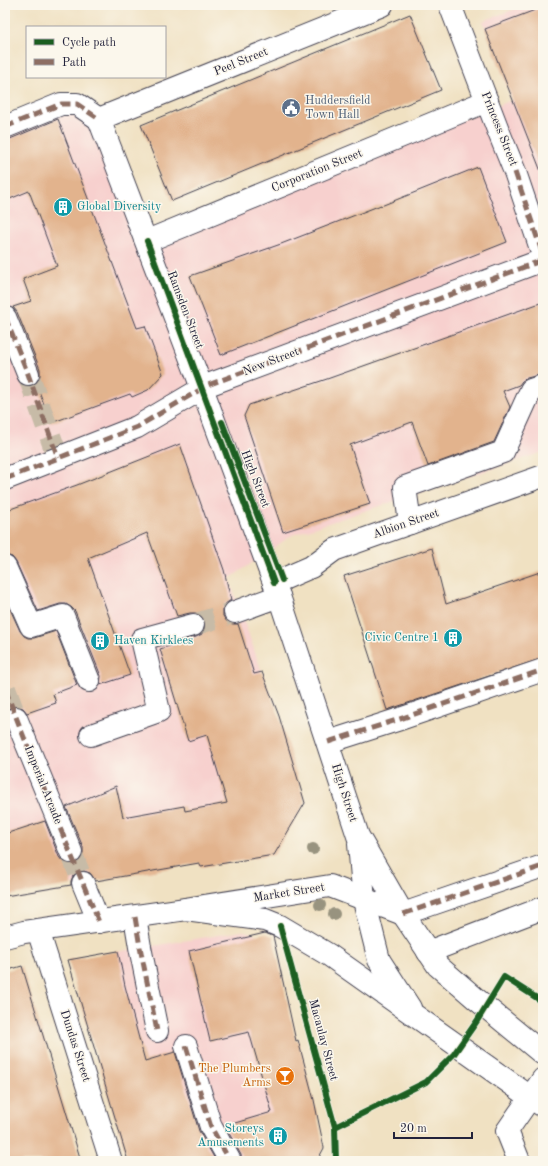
<svg xmlns="http://www.w3.org/2000/svg" width="548" height="1166" font-family="'Old Standard TT',serif">
<style>
.built{fill:#f7d0ce}
.building{fill:#e2b38d}
.lines{fill:none;stroke-linecap:round;stroke-linejoin:round}
.minor-tunnel{stroke:#c7bba7;stroke-width:22;stroke-dasharray:22 11;stroke-linecap:butt}
.minor-casing{stroke:#413f4f;stroke-width:24}
.minor{stroke:#fff;stroke-width:22}
.quiet{stroke:#8d6e63;stroke-width:5;stroke-dasharray:10 5;stroke-linecap:butt}
.cycleway-casing{stroke:#fbf7ec;stroke-width:8}
.cycleway{stroke:#1b5e20;stroke-width:6}
.tree{fill:#98937f}
.labels{text-anchor:middle;dominant-baseline:central;stroke-width:3;stroke-linejoin:round;paint-order:stroke}
.street-label{font-size:12px;fill:#22223b;stroke:#fbf7ec}
.service-label{font-size:12px;fill:#4e5e75;stroke:#fbf7ec;text-anchor:start}
.culture-label{font-size:12px;fill:#0d838f;stroke:#fbf7ec;text-anchor:start}
.food-label{font-size:12px;fill:#c56008;stroke:#fbf7ec;text-anchor:end}
</style>
<rect width="100%" height="100%" fill="#fbf7ec"/>
<filter id="ink" filterUnits="userSpaceOnUse"><feTurbulence type="fractalNoise" baseFrequency=".025" numOctaves="2"/><feDisplacementMap in="SourceGraphic" scale="8" xChannelSelector="R" yChannelSelector="G"/><feConvolveMatrix kernelMatrix="1 2 1 2 8 2 1 2 1" color-interpolation-filters="sRGB"/></filter>
<filter id="wash" filterUnits="userSpaceOnUse"><feTurbulence type="fractalNoise" baseFrequency=".012" numOctaves="4" result="noise"/><feDisplacementMap in="SourceGraphic" scale="16" xChannelSelector="R" yChannelSelector="G"/><feGaussianBlur stdDeviation="0.9" result="paint"/><feColorMatrix in="noise" values="0 0 0 0 0 0 0 0 0 0 0 0 0 0 0 0 0 1.4 0 .05"/><feComposite in="paint" operator="in"/></filter>
<g filter="url(#wash)">
<rect width="100%" height="100%" fill="#f0e1c2"/>
<g class="built">
<path d="M526 5H543V452L292 535 229 579 262 672 278 714 305 803 274 855 201 867 199 863 5 896V120L70 95 93 122 148 246 512 100 483 21Z"/>
<path d="M243 931 266 937 312 1161H128L68 960Z"/>
</g>
<g id="blocks">
<g class="building">
<path d="M543 7V174H542L485 29Z"/>
<path d="M410 14 441 90 172 201 141 125Z"/>
<path d="M58 119 137 328 145 326 163 374 148 390 132 397 130 394 51 423 36 383 40 376V369L17 312 13 307 31 301 23 279 57 266 29 191 5 201V139H10Z"/>
<path d="M478 167 507 242 221 355 190 276 281 244 381 205V206Z"/>
<path d="M543 302V374L527 378 522 381 519 385 503 391 510 407 494 442 428 466 412 422 350 445 370 504 283 532 244 416 249 405 327 379Z"/>
<path d="M180 444 224 570 231 600 225 604 223 610V616L227 622 232 624H238L254 674 262 672 279 716 305 803 274 855 201 867 199 863 96 881 90 873 84 871H79L73 876 71 881V885L5 896V834L45 821 59 857 63 862 70 864 76 863 81 859 83 853V847L66 807 116 786 123 817 184 806 185 811 227 803 207 735 188 741 160 649 185 641V640L196 637 202 634 205 629V621L201 616 196 613H190L177 616 147 533 88 558 130 675 100 685 101 676 75 611 71 607 66 604H60L38 611 16 562 12 557 5 555V511L77 485Z"/>
<path d="M432 548 446 604 543 571V658L387 710 344 576Z"/>
<path d="M5 598 20 631 24 636 28 638H34L56 631 77 685 53 694 56 703 27 713 23 708 17 706 11 707 5 713Z"/>
<path d="M265 933 273 936 296 1041 298 1040 314 1100 324 1148 317 1161H242L241 1155 225 1126 272 1112 249 1032 210 1041 189 951Z"/>
<path d="M118 951 125 986 145 1061 175 1052 199 1131 216 1161H128L68 960Z"/>
<path d="M22 966 81 1161H5V971Z"/>
</g>
</g>
</g>
<g filter="url(#ink)">
<use href="#blocks" fill-opacity="0" stroke="#413f4f" stroke-width="1"/>
<g class="lines">
<g class="minor-tunnel">
<path d="M28 374 58 458"/>
<path d="M193 625 235 612"/>
<path d="M5 689 16 718"/>
<path d="M71 852 83 883"/>
</g>
<g class="minor-casing">
<g id="minor">
<path d="M450 5 498 130 515 172 543 255"/>
<path d="M99 119 202 388 279 596 358 836 403 914 438 966 475 998 543 1054"/>
<path d="M99 119 382 5"/>
<path d="M5 127 61 104H77L99 119"/>
<path d="M147 241 487 101"/>
<path d="M5 317 28 374"/>
<path d="M5 479 137 427 208 385 543 260"/>
<path d="M410 523 405 487 503 452 531 390 543 386"/>
<path d="M5 567 31 626 63 616 89 681"/>
<path d="M274 583 311 567 334 550 543 476"/>
<path d="M235 612 279 596"/>
<path d="M16 718 71 852"/>
<path d="M91 735 159 711 142 639 193 625"/>
<path d="M328 742 400 719 543 670"/>
<path d="M359 844 364 900 379 960 410 1008"/>
<path d="M83 883 99 922"/>
<path d="M186 909 265 920 280 926 329 955 543 1106"/>
<path d="M403 914 543 866"/>
<path d="M135 917 140 947 157 1031"/>
<path d="M38 930 111 1161"/>
<path d="M5 937 24 932 186 909 330 886 403 914"/>
<path d="M428 952 543 908"/>
<path d="M186 1046 211 1127 230 1161"/>
<path d="M519 1161 507 1131 543 1079"/>
</g>
</g>
<use href="#minor" class="minor"/>
<g class="quiet">
<path d="M5 127 61 104H77L99 119"/>
<path d="M515 172 543 255"/>
<path d="M5 317 28 374 58 458"/>
<path d="M5 479 137 427 208 385 543 260"/>
<path d="M5 689 53 811 99 922"/>
<path d="M328 742 400 719 543 670"/>
<path d="M403 914 543 866"/>
<path d="M135 917 140 947 157 1031"/>
<path d="M186 1046 211 1127 230 1161"/>
</g>
<g class="cycleway-casing">
<g id="cycleway">
<path d="M147 241 274 583"/>
<path d="M222 422 282 580"/>
<path d="M280 926 335 1127 336 1161"/>
<path d="M335 1127 426 1082 454 1054 477 1021 504 977 543 1002"/>
</g>
</g>
<use href="#cycleway" class="cycleway"/>
</g>
<g class="tree">
<circle cx="313" cy="849" r="6"/>
<circle cx="320" cy="905" r="6"/>
<circle cx="334" cy="914" r="6"/>
</g>
</g>
<defs>
<g id="civic-disc" transform="scale(1)"><circle r="9.5" fill="#5c6f8a" stroke="#fbf7ec"/><path d="M-.6-6.5H3V-4.5H.6V-3L4-1V1h2V6H-6V1h2V-1L-.6-3ZM-1.2 2.5V6h2.4V2.5Z" fill="#fff"/></g>
<g id="building-disc" transform="scale(1)"><circle r="9.5" fill="#0f9aa8" stroke="#fbf7ec"/><path d="M-4-6H4V6H1V3H-1V6H-4ZM-2.5-4.3h1.7v1.8h-1.7ZM.8-4.3h1.7v1.8H.8ZM-2.5-1h1.7V.8h-1.7ZM.8-1h1.7V.8H.8Z" fill="#fff"/></g>
<g id="bar-disc" transform="scale(1)"><circle r="9.5" fill="#e8710a" stroke="#fbf7ec"/><path d="M-6-5H6L.8 .8V4.5H3.5V6h-7V4.5H-.8V.8Z" fill="#fff"/></g>
</defs>
<g fill-rule="evenodd">
<use href="#civic-disc" x="291" y="108"/>
<use href="#building-disc" x="63" y="207"/>
<use href="#building-disc" x="453" y="638"/>
<use href="#building-disc" x="100" y="641"/>
<use href="#bar-disc" x="285" y="1076"/>
<use href="#building-disc" x="278" y="1136"/>
</g>
<g class="labels">
<g class="street-label">
<text transform="translate(241 62) rotate(-22)">Peel Street</text>
<text transform="translate(499 129) rotate(68)">Princess Street</text>
<text transform="translate(317 171) rotate(-22)">Corporation Street</text>
<text transform="translate(185 310) rotate(69)">Ramsden Street</text>
<text transform="translate(271 362) rotate(-21)">New Street</text>
<text transform="translate(255 479) rotate(69)">High Street</text>
<text transform="translate(406 524) rotate(-19)">Albion Street</text>
<text transform="translate(43 785) rotate(68)">Imperial Arcade</text>
<text transform="translate(344 793) rotate(72)">High Street</text>
<text transform="translate(289 893) rotate(-9)">Market Street</text>
<text transform="translate(323 1040) rotate(75)">Macaulay Street</text>
<text transform="translate(75 1046) rotate(72)">Dundas Street</text>
</g>
<g class="service-label">
<text x="305" y="101">Huddersfield<tspan x="305" dy="14">Town Hall</tspan></text>
</g>
<g class="culture-label">
<text x="77" y="207">Global Diversity</text>
<text x="439" y="638" text-anchor="end">Civic Centre 1</text>
<text x="114" y="641">Haven Kirklees</text>
<text x="264" y="1129" text-anchor="end">Storeys<tspan x="264" dy="14">Amusements</tspan></text>
</g>
<g class="food-label">
<text x="271" y="1069">The Plumbers<tspan x="271" dy="14">Arms</tspan></text>
</g>
</g>
<rect width="548" height="1166" fill="none" stroke="#fbf7ec" stroke-width="20"/>
<rect x="26" y="26" width="140" height="52" fill="#fbf7ec" stroke="#a4a2a5"/>
<rect x="34" y="39" width="20" height="6" fill="#1b5e20" stroke="#a4a2a5"/>
<text x="62" y="46" font-size="12" fill="#22223b">Cycle path</text>
<rect x="34" y="59" width="20" height="6" fill="#8d6e63" stroke="#a4a2a5"/>
<text x="62" y="66" font-size="12" fill="#22223b">Path</text>
<path d="M394 1132v6h78v-6" fill="none" stroke="#22223b" stroke-width="2"/>
<text x="400" y="1132" font-size="12" fill="#22223b" stroke="#fbf7ec" stroke-width="3" paint-order="stroke">20 m</text>
</svg>
